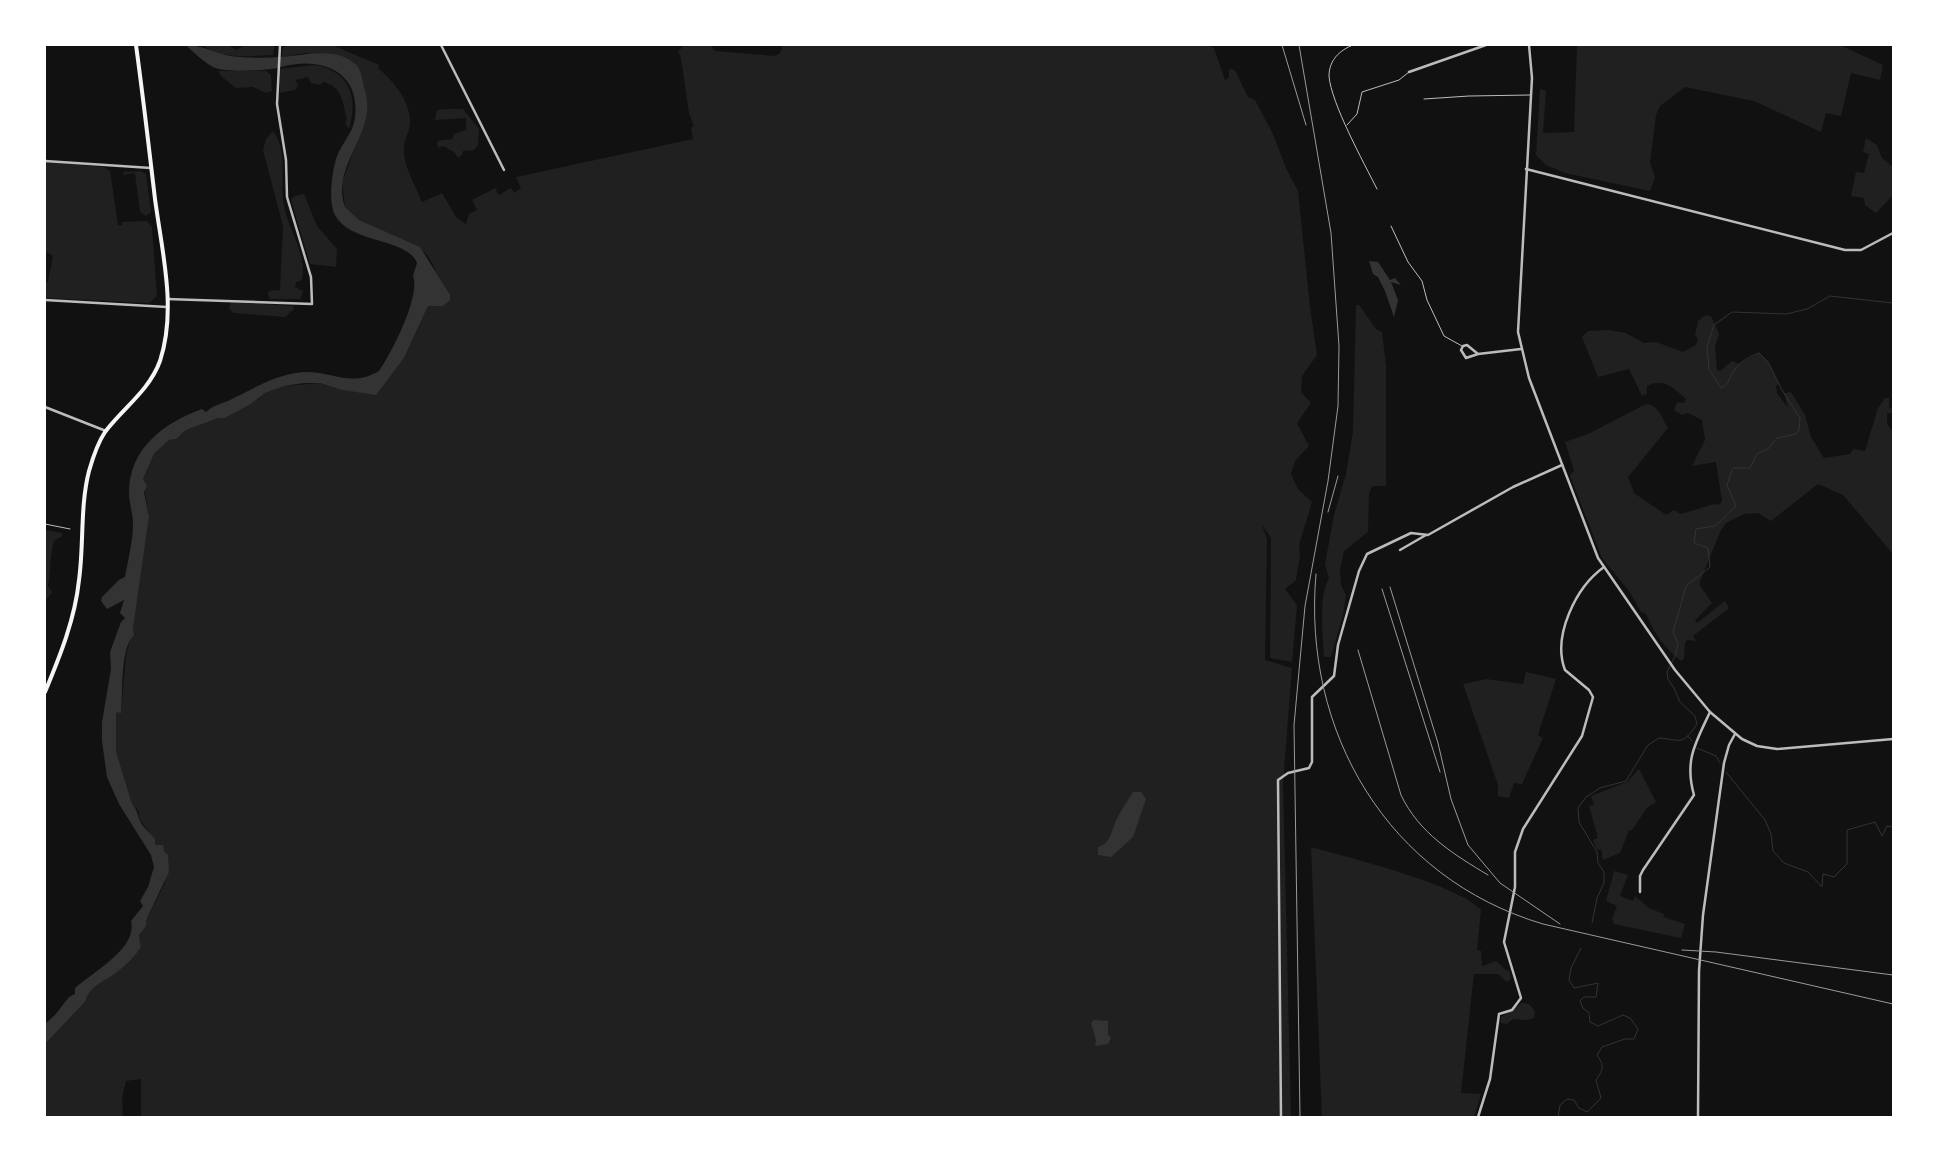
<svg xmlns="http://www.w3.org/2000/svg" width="1938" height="1162" font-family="'Work Sans',sans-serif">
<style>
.green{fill:#202020}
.water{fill:#333}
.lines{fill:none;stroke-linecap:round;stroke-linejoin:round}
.stream{stroke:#333;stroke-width:1}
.service{stroke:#bcbcbc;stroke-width:1}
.minor{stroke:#bcbcbc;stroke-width:2.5}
.tertiary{stroke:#bcbcbc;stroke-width:2.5}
.primary{stroke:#f5f5f5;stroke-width:4}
.rail{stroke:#9a9a9a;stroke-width:1}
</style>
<rect width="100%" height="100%" fill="#111"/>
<g class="green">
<path d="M202 45H228L236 50 246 45H275L273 55C250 56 222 60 202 45Z"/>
<path d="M286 45H332L379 65 378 68C394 82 411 101 410 124 409 133 403 142 404 151 404 168 416 186 422 202L442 193 456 217 466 224 469 214 477 210 472 200 495 188 499 195 511 188 514 193 521 188 516 177 693 139 691 128 694 126 689 113 681 58 678 51 685 45H710L715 51 775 56 780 53 783 45H1206L1214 48 1225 80 1229 78V69L1235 70 1248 97 1255 100 1273 134 1286 168 1298 191 1310 307 1317 355 1302 376 1301 392 1311 403 1297 423 1309 446 1295 461 1291 474 1298 489 1312 502 1299 545 1300 555 1296 580 1285 589 1297 605 1292 662 1270 658 1271 538 1262 525 1267 539 1265 660 1292 668 1283 783 1291 1117H141V1079L126 1081 122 1098 123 1117H45V1044L85 1002C90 986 103 982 116 973 125 966 135 957 141 947L139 935 146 926 147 918 165 883 168 855 155 845 152 836 140 820 138 810 132 804 116 751V715L117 711 121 712 126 655 133 629 149 517 143 479 154 454 169 440 176 439 186 430 220 418H225L257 400 265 393 284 386 320 383 342 390 376 394 404 358 428 306H443C434 244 424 250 373 227 362 222 353 217 345 207L342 183 366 117 339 57 305 53 282 57V50Z"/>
<path d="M1577 45H1840L1883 65 1880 80 1851 73 1841 116 1826 113 1821 132 1754 101 1685 87 1660 106 1656 115 1650 163 1655 177 1650 191 1565 173 1546 165 1536 155 1540 89 1546 91 1543 133 1574 132Z"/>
<path d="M315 65C349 71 359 97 349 129L345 123 347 120C343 104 343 86 323 82L320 85 311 83 308 77 295 80 298 85 295 90 280 93V69Z"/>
<path d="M218 71H266L271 75 272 91 266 93 253 87 236 88 222 77Z"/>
<path d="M448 109H463L479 129 478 145 474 150 463 151 462 155 458 158 454 152 443 146 438 148 437 141 452 139 454 134 466 130V118L435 120 437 110Z"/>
<path d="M273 131C289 153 279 181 284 206 289 232 307 253 302 280L296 282 295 287 303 291 300 299H270L268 294 269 291 280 290 283 226 263 150 266 139Z"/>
<path d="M1866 138 1877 145 1882 158 1893 167V195L1876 213 1865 205 1864 198 1851 196 1856 172 1864 173 1869 154 1863 152Z"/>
<path d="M45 162 103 167 110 171 118 225H122V222L147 221 152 227 157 296 149 303 45 298V281L48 282 53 256 45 251Z"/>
<path d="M140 171 146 174 151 212 146 216 140 212 135 173 124 175 123 172Z"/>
<path d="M304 194 317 226 337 249 336 267 310 264 291 200 294 196Z"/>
<path d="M231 302 293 306 294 309 285 317 234 313 229 309Z"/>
<path d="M1356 305H1359L1376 329 1382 332 1386 366V486H1372L1369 493 1368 532 1344 551 1340 570 1341 585 1346 595 1343 615 1331 657H1324C1323 636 1318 595 1329 579L1325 564 1334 515 1346 474 1353 432Z"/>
<path d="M1706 315 1711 316 1719 334 1715 346 1717 370 1720 371 1732 361 1740 364 1759 353 1768 362 1779 384 1776 386 1777 393 1788 408 1784 393 1791 392 1805 415 1811 437 1824 458 1850 454 1853 449 1865 451 1878 408 1885 398H1889V408L1893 409V413H1887V424L1893 432V554L1843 495 1818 484 1771 521 1758 513 1744 514 1726 523 1721 530 1699 584 1712 603 1695 620 1697 623 1725 601 1729 608 1693 636 1696 641 1687 640 1685 643 1684 658 1681 661C1665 649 1654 633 1646 614L1641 612 1629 591 1602 558 1570 476 1574 470 1565 442 1588 434 1646 404C1659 405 1662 418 1668 428L1628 477 1634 493 1666 515 1674 510 1681 514 1714 504 1719 505 1722 501 1716 462 1692 466 1705 440 1702 420 1688 413 1682 415 1674 410 1677 402 1684 403 1686 399C1673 388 1664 377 1647 386V394L1642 396 1629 369 1598 377 1582 337 1588 331 1609 330 1626 333 1644 343 1656 342 1683 352 1696 345 1698 339 1695 335 1698 321Z"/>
<path d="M45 530 62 533V536L54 541C50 555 51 570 48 586L52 592 46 600 45 615Z"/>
<path d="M1526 672 1556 679 1538 735 1543 738 1522 784 1514 783 1509 798 1498 796V785L1463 684 1486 679 1523 684Z"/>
<path d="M1639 769 1656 802 1647 808 1631 831 1629 830 1620 853 1603 860 1601 849 1597 850 1593 840 1598 838 1589 806 1594 805 1591 796 1627 782Z"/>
<path d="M1311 847C1350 858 1457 884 1481 910L1477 950 1481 951 1482 966 1496 961 1507 971 1509 969 1511 979 1507 982 1498 974H1474L1461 1093 1481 1094 1474 1117H1322Z"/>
<path d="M1614 871 1628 875 1620 896 1633 901 1635 896 1649 908 1664 914 1663 917 1685 924 1681 938 1614 924 1612 919 1617 906 1606 901Z"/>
<path d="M1522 1003 1529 1004 1535 1011 1534 1018 1527 1020 1513 1019 1507 1024 1501 1023V1017Z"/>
</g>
<g class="water">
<path d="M186 45C205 45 221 57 241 57 254 58 267 58 279 57 302 56 334 46 354 63 361 68 362 78 364 87 369 101 368 117 362 131 352 157 335 180 345 207L359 220 420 247 450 295V300L443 306H428L404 358 376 395 342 390 320 383H304L284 386 265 393 251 404 225 418H219L186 430 176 439 169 440 154 454 143 479 147 486 144 492 149 517 133 629 134 635C120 648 123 692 121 713L117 712 116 715V751L132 804C138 810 137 815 141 823 145 829 150 833 155 839V845H163L164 851 168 855 169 872 147 918 146 926 139 935 141 947C135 957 125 966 116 973 103 982 90 986 85 1002L45 1044V1024L55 1015 69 997 75 994V988C93 972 138 948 131 921L143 906 140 901 148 887 154 867 151 855 119 804 107 777 102 741V722L111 669 110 652 121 622 125 618 120 613 124 600 107 609 101 601 102 597 119 580 125 577C128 560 133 541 133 524 133 513 129 503 129 493 129 448 164 423 202 409L206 412C213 405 221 404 230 400 255 388 279 372 309 372 336 373 351 387 379 371 391 354 421 296 413 276L417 263C408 238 350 244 335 215 328 202 332 173 336 159 340 145 353 134 355 118 361 70 319 56 281 67 267 71 225 73 213 67 204 62 193 52 186 45Z"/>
<path d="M1369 261 1378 262 1390 280 1395 278 1401 285 1391 282 1398 300 1394 317 1385 291 1378 277 1373 274Z"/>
<path d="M1133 792H1141L1146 799 1133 837 1111 857 1098 855V847C1111 843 1111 832 1115 823 1119 813 1127 802 1133 792Z"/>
<path d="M1094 1020 1108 1021V1035L1111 1038 1108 1044 1095 1046 1096 1040 1091 1023Z"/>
</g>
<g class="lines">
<g class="stream">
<path d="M1688 736 1692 741"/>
<path d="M1697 748 1716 756 1720 763"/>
<path d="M1726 772 1765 820 1771 834 1773 851 1784 863 1808 872 1822 887 1823 874 1834 877 1847 864V830L1875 822 1882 836 1887 826 1893 827"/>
<path d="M1592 923 1597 898 1604 883V872L1598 863 1597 852 1579 822 1578 808 1586 797 1600 788 1626 781 1648 745 1659 738C1682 740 1682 746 1697 724L1695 716 1680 702 1674 688 1668 679 1667 672 1676 654 1678 644 1673 632 1686 586 1710 567 1708 548 1694 543 1696 529 1715 526 1736 506 1727 485 1733 468H1750L1757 454 1768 449 1777 438 1796 434 1799 430 1800 418 1782 390 1768 362 1759 353C1751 356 1741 361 1735 369 1729 377 1730 384 1721 388L1709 369 1707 347 1714 325 1732 312 1786 314 1807 309 1830 296 1893 303"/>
<path d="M1558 1117 1560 1105 1567 1099 1574 1100 1579 1108 1587 1112 1601 1098 1596 1080C1603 1070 1605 1066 1597 1055L1602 1047 1625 1039H1634L1638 1029 1630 1018 1623 1015 1598 1026 1590 1022 1589 1013 1583 1008 1580 1001 1584 997H1596L1598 983 1574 988 1569 980 1571 968 1581 948"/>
</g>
<g class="service">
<path d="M1353 45C1340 50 1329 60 1329 76 1331 103 1364 163 1377 189"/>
<path d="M1424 99 1469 96 1530 95"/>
<path d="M1347 125 1357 114 1362 92 1399 80 1409 72"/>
<path d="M1391 226 1408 262 1422 281 1427 300 1444 336 1462 346"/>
<path d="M45 524 70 529"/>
</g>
<g class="minor">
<path d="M441 45 504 170"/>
<path d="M1409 72 1486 45"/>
<path d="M45 161 151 168"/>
<path d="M1526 169 1845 250H1861L1893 233"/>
<path d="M167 299 312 304 311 277 287 197 286 160 277 104 280 45"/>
<path d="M45 300 167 307"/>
<path d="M1478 354 1467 345 1463 346 1461 350 1466 358 1478 354 1521 349"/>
<path d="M1400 550 1426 535"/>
<path d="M1640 892V876L1643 870 1694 795C1684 760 1696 742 1710 712"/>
<path d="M1281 1117 1278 780 1288 773 1309 768 1312 762V697L1334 676 1338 645 1359 571 1367 554 1411 533 1428 535 1513 487 1562 465"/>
<path d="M1478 1117 1490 1079 1499 1014 1512 1010 1521 998 1504 942 1515 887V852L1523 829 1582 736 1593 697 1589 690 1565 670C1552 636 1576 587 1604 567"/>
<path d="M1698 1117 1699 971 1703 915 1724 763 1729 745 1735 734"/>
</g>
<g class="tertiary">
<path d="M1529 45 1532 78 1518 332 1529 378 1598 558 1675 670 1710 712 1742 739 1757 746 1777 749 1893 739"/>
<path d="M45 407 106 431"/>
</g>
<path class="primary" d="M45 692C60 656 75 619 79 580 84 544 80 506 89 471 93 457 97 444 105 432 123 408 149 391 160 361 177 309 162 252 155 199 149 148 143 96 136 45"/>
<g class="rail">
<path d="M1282 45 1306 125"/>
<path d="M1299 45 1331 233 1339 346 1338 406 1328 481 1305 606 1294 725 1300 1117"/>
<path d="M1328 512 1338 476"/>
<path d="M1316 574C1302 732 1388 878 1543 924L1893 1004"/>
<path d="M1390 587 1438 743 1451 799 1468 845 1500 883 1560 924"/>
<path d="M1382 589 1440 772"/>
<path d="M1358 650 1401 795C1419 833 1453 854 1488 875"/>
<path d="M1682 950 1716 952 1893 975"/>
</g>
</g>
<rect width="1938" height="1162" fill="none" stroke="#ffffff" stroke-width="92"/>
</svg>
